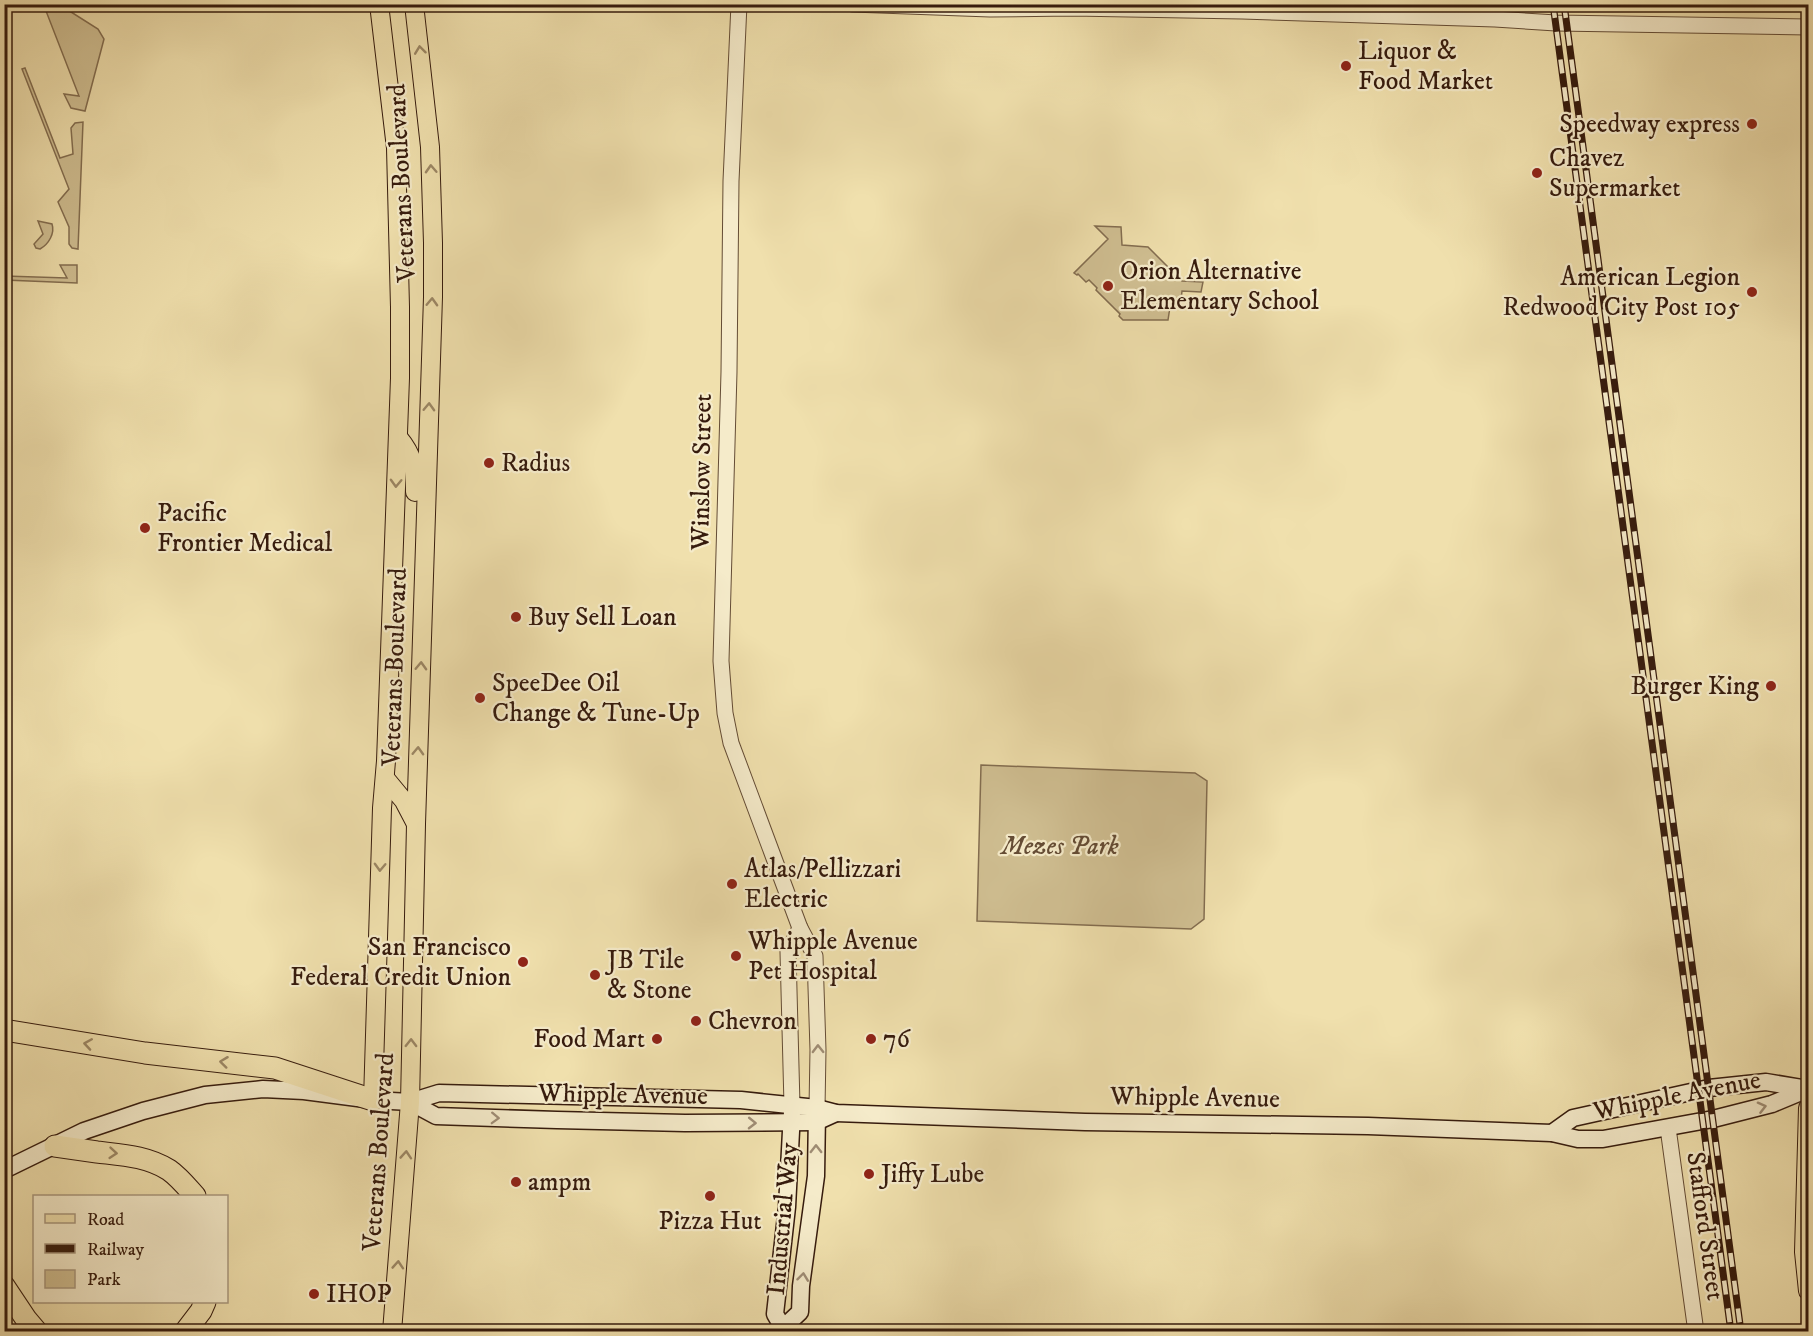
<svg xmlns="http://www.w3.org/2000/svg" width="1813" height="1336" font-family="'IM FELL DW Pica',serif">
<style>
.green{fill:#d0bf92;stroke:#836d50;stroke-width:1.5}
.lines{fill:none;stroke-linecap:round;stroke-linejoin:round}
.tertiary-casing{stroke:#644c35;stroke-width:17}
.secondary-casing{stroke:#361b0d;stroke-width:19}
.primary-casing{stroke:#361b0d;stroke-width:20}
.motorway-casing{stroke:#361b0d;stroke-width:23}
.tertiary{stroke:#f5ebca;stroke-width:15}
.secondary{stroke:#f5ebca;stroke-width:16}
.primary{stroke:#f0e0ad;stroke-width:18}
.motorway{stroke:#f0e0ad;stroke-width:21}
.rail-casing{stroke:#361b0d;stroke-width:7}
.rail{stroke:#f5ebca;stroke-width:4.5;stroke-dasharray:14;stroke-linecap:butt}
.oneway{stroke:#9c8765}
.oneway2{stroke:#9f8d75}
.poi-dot{fill:#8f2418;stroke:#f5ebca;stroke-width:2}
.labels{text-anchor:middle;dominant-baseline:central;stroke-width:4.5;stroke-linejoin:round;paint-order:stroke}
.poi-label{font-size:26px;fill:#361b0d;stroke:#f5ebca;text-anchor:start}
.street-label{font-size:26px;fill:#361b0d;stroke:#f5ebca}
.park-label{font-size:26px;font-style:italic;fill:#644c35;stroke:#f5ebca}
</style>
<rect width="100%" height="100%" fill="#f0e0ad"/>
<filter id="stains"><feTurbulence type="fractalNoise" baseFrequency=".00333" numOctaves="4"/><feColorMatrix values="0 0 0 0 .2 0 0 0 0 .09 0 0 0 0 .02 0 0 0 .5 -.17"/></filter>
<radialGradient id="worn" r=".72"><stop offset=".6" stop-color="#630" stop-opacity="0"/><stop offset="1" stop-color="#630" stop-opacity=".3"/></radialGradient>
<g class="green">
<path d="M60 5 98 29 104 39 85 111 71 108 64 94 79 96 46 11Z"/>
<path d="M25 68 60 158 73 154 71 128 75 123 83 122 78 249 72 248 69 244V227L58 202 69 189 22 69Z"/>
<path d="M38 221 52 224C55 233 49 244 40 249L36 248 34 244 43 234Z"/>
<path d="M1095 226 1121 227 1122 245 1148 247 1182 281 1203 282 1201 292 1182 291 1181 300 1170 307 1168 320H1123L1119 316 1120 314 1096 290 1097 288 1089 280 1086 282 1078 274 1077 275 1074 273 1108 239Z"/>
<path d="M60 265H77V283L5 280V276L67 278Z"/>
<path d="M981 765 1195 773 1207 781 1204 919 1191 929 977 921Z"/>
</g>
<g class="lines">
<g class="tertiary-casing">
<g id="tertiary">
<path d="M739 4 731 181 729 372 721 661 725 713 731 743 800 928 815 956 818 1050 817 1108"/>
<path d="M852 4 990 9 1072 8 1242 11 1495 19 1556 23 1808 27"/>
<path d="M792 1105 788 952 800 928"/>
<path d="M1668 1128 1696 1332"/>
</g>
</g>
<g class="secondary-casing">
<g id="secondary">
<path d="M410 1102 436 1116 557 1120 685 1123 816 1122 836 1113"/>
<path d="M1552 1133 1573 1118 1709 1088 1766 1082 1808 1089"/>
<path d="M4 1170 84 1131 143 1111 205 1095 263 1089 304 1091 373 1100 410 1102 439 1093 741 1100 817 1108 836 1113 1085 1122 1368 1126 1552 1133 1578 1139H1603L1713 1119 1772 1104 1808 1089"/>
<path d="M783 1328 800 1312 801 1286 816 1176 817 1112"/>
<path d="M783 1332V1328L775 1314 787 1207 792 1112"/>
</g>
</g>
<g class="primary-casing">
<g id="primary">
<path d="M398 437C414 456 415 468 415 492"/>
<path d="M385 778 404 801 415 822"/>
<path d="M373 1100 382 808 386 761 400 378V307L396 148 379 4"/>
<path d="M1808 1108 1804 1252 1808 1291"/>
<path d="M392 1332 410 1102 416 824 433 297V243L430 147 414 4"/>
</g>
</g>
<g class="motorway-casing">
<g id="motorway">
<path d="M4 1030 145 1053 275 1068 373 1100"/>
<path d="M55 1146C69 1148 83 1150 97 1152 122 1155 147 1156 169 1170 179 1177 187 1187 195 1196"/>
<path d="M4 1286 26 1319 37 1332"/>
<path d="M185 1332 201 1311 205 1302"/>
</g>
</g>
<use href="#tertiary" class="tertiary"/>
<use href="#secondary" class="secondary"/>
<use href="#primary" class="primary"/>
<use href="#motorway" class="motorway"/>
<g class="rail-casing">
<g id="rail">
<path d="M1553 4 1731 1332"/>
<path d="M1564 4 1741 1332"/>
</g>
</g>
<use href="#rail" class="rail"/>
</g>
<defs><path id="oneway-chevron" d="M-2-3.5L2.5 0L-2 3.5" fill="none" stroke-width="1.6" stroke-linecap="round" stroke-linejoin="round" transform="scale(1.5)"/></defs>
<g class="oneway">
<use href="#oneway-chevron" transform="translate(420 50) rotate(-97)"/>
<use href="#oneway-chevron" transform="translate(431 169) rotate(-93)"/>
<use href="#oneway-chevron" transform="translate(432 302) rotate(-88)"/>
<use href="#oneway-chevron" transform="translate(429 407) rotate(-88)"/>
<use href="#oneway-chevron" transform="translate(396 483) rotate(92)"/>
<use href="#oneway-chevron" transform="translate(421 666) rotate(-88)"/>
<use href="#oneway-chevron" transform="translate(418 751) rotate(-88)"/>
<use href="#oneway-chevron" transform="translate(380 867) rotate(92)"/>
<use href="#oneway-chevron" transform="translate(411 1043) rotate(-89)"/>
<use href="#oneway-chevron" transform="translate(88 1044) rotate(-171)"/>
<use href="#oneway-chevron" transform="translate(224 1062) rotate(-173)"/>
<use href="#oneway-chevron" transform="translate(113 1153) rotate(5)"/>
<use href="#oneway-chevron" transform="translate(406 1155) rotate(-86)"/>
<use href="#oneway-chevron" transform="translate(398 1265) rotate(-86)"/>
</g>
<g class="oneway2">
<use href="#oneway-chevron" transform="translate(818 1049) rotate(-91)"/>
<use href="#oneway-chevron" transform="translate(1762 1107) rotate(-14)"/>
<use href="#oneway-chevron" transform="translate(495 1118) rotate(2)"/>
<use href="#oneway-chevron" transform="translate(752 1123) rotate(1)"/>
<use href="#oneway-chevron" transform="translate(816 1149) rotate(-90)"/>
<use href="#oneway-chevron" transform="translate(803 1277) rotate(-83)"/>
</g>
<g class="poi-dot">
<circle cx="1346" cy="66" r="6"/>
<circle cx="1752" cy="124" r="6"/>
<circle cx="1537" cy="173" r="6"/>
<circle cx="1108" cy="286" r="6"/>
<circle cx="1752" cy="292" r="6"/>
<circle cx="489" cy="463" r="6"/>
<circle cx="145" cy="528" r="6"/>
<circle cx="516" cy="617" r="6"/>
<circle cx="1771" cy="686" r="6"/>
<circle cx="480" cy="698" r="6"/>
<circle cx="732" cy="884" r="6"/>
<circle cx="736" cy="956" r="6"/>
<circle cx="523" cy="962" r="6"/>
<circle cx="595" cy="975" r="6"/>
<circle cx="696" cy="1021" r="6"/>
<circle cx="657" cy="1039" r="6"/>
<circle cx="871" cy="1039" r="6"/>
<circle cx="869" cy="1174" r="6"/>
<circle cx="516" cy="1182" r="6"/>
<circle cx="710" cy="1196" r="6"/>
<circle cx="314" cy="1294" r="6"/>
</g>
<g class="labels">
<g class="poi-label">
<text x="1358" y="51">Liquor &amp;<tspan x="1358" dy="30">Food Market</tspan></text>
<text x="1740" y="124" text-anchor="end">Speedway express</text>
<text x="1549" y="158">Chavez<tspan x="1549" dy="30">Supermarket</tspan></text>
<text x="1120" y="271">Orion Alternative<tspan x="1120" dy="30">Elementary School</tspan></text>
<text x="1740" y="277" text-anchor="end">American Legion<tspan x="1740" dy="30">Redwood City Post 105</tspan></text>
<text x="501" y="463">Radius</text>
<text x="157" y="513">Pacific<tspan x="157" dy="30">Frontier Medical</tspan></text>
<text x="528" y="617">Buy Sell Loan</text>
<text x="492" y="683">SpeeDee Oil<tspan x="492" dy="30">Change &amp; Tune-Up</tspan></text>
<text x="1759" y="686" text-anchor="end">Burger King</text>
<text x="744" y="869">Atlas/Pellizzari<tspan x="744" dy="30">Electric</tspan></text>
<text x="748" y="941">Whipple Avenue<tspan x="748" dy="30">Pet Hospital</tspan></text>
<text x="511" y="947" text-anchor="end">San Francisco<tspan x="511" dy="30">Federal Credit Union</tspan></text>
<text x="607" y="960">JB Tile<tspan x="607" dy="30">&amp; Stone</tspan></text>
<text x="708" y="1021">Chevron</text>
<text x="645" y="1039" text-anchor="end">Food Mart</text>
<text x="883" y="1039">76</text>
<text x="881" y="1174">Jiffy Lube</text>
<text x="528" y="1182">ampm</text>
<text x="710" y="1221" text-anchor="middle">Pizza Hut</text>
<text x="326" y="1294">IHOP</text>
</g>
<g class="street-label">
<text transform="translate(402 183) rotate(-93)">Veterans Boulevard</text>
<text transform="translate(702 472) rotate(-89)">Winslow Street</text>
<text transform="translate(395 667) rotate(-88)">Veterans Boulevard</text>
<text transform="translate(623 1095) rotate(1)">Whipple Avenue</text>
<text transform="translate(1677 1096) rotate(-11)">Whipple Avenue</text>
<text transform="translate(1195 1098) rotate(1)">Whipple Avenue</text>
<text transform="translate(379 1152) rotate(-86)">Veterans Boulevard</text>
<text transform="translate(783 1219) rotate(-85)">Industrial Way</text>
<text transform="translate(1705 1226) rotate(82)">Stafford Street</text>
</g>
<g class="park-label">
<text x="1060" y="846">Mezes Park</text>
</g>
</g>
<rect width="1813" height="1336" fill="none" stroke="#f0e0ad" stroke-width="24"/>
<rect x="6" y="6" width="1801" height="1324" fill="none" stroke="#361b0d" stroke-width="3"/>
<rect x="12" y="12" width="1789" height="1312" fill="none" stroke="#361b0d" stroke-width="1.5"/>
<rect x="33" y="1195" width="195" height="108" fill="#f5ebca" stroke="#a9987e" stroke-width="1.5"/>
<rect x="45" y="1214" width="30" height="9" fill="#f0e0ad" stroke="#a9987e" stroke-width="1.5"/>
<text x="87" y="1225" font-size="18" fill="#361b0d">Road</text>
<rect x="45" y="1244" width="30" height="9" fill="#361b0d" stroke="#a9987e" stroke-width="1.5"/>
<text x="87" y="1255" font-size="18" fill="#361b0d">Railway</text>
<rect x="45" y="1270" width="30" height="18" fill="#d0bf92" stroke="#a9987e" stroke-width="1.5"/>
<text x="87" y="1285" font-size="18" fill="#361b0d">Park</text>
<rect width="100%" height="100%" filter="url(#stains)"/>
<rect width="100%" height="100%" fill="url(#worn)"/>
</svg>
